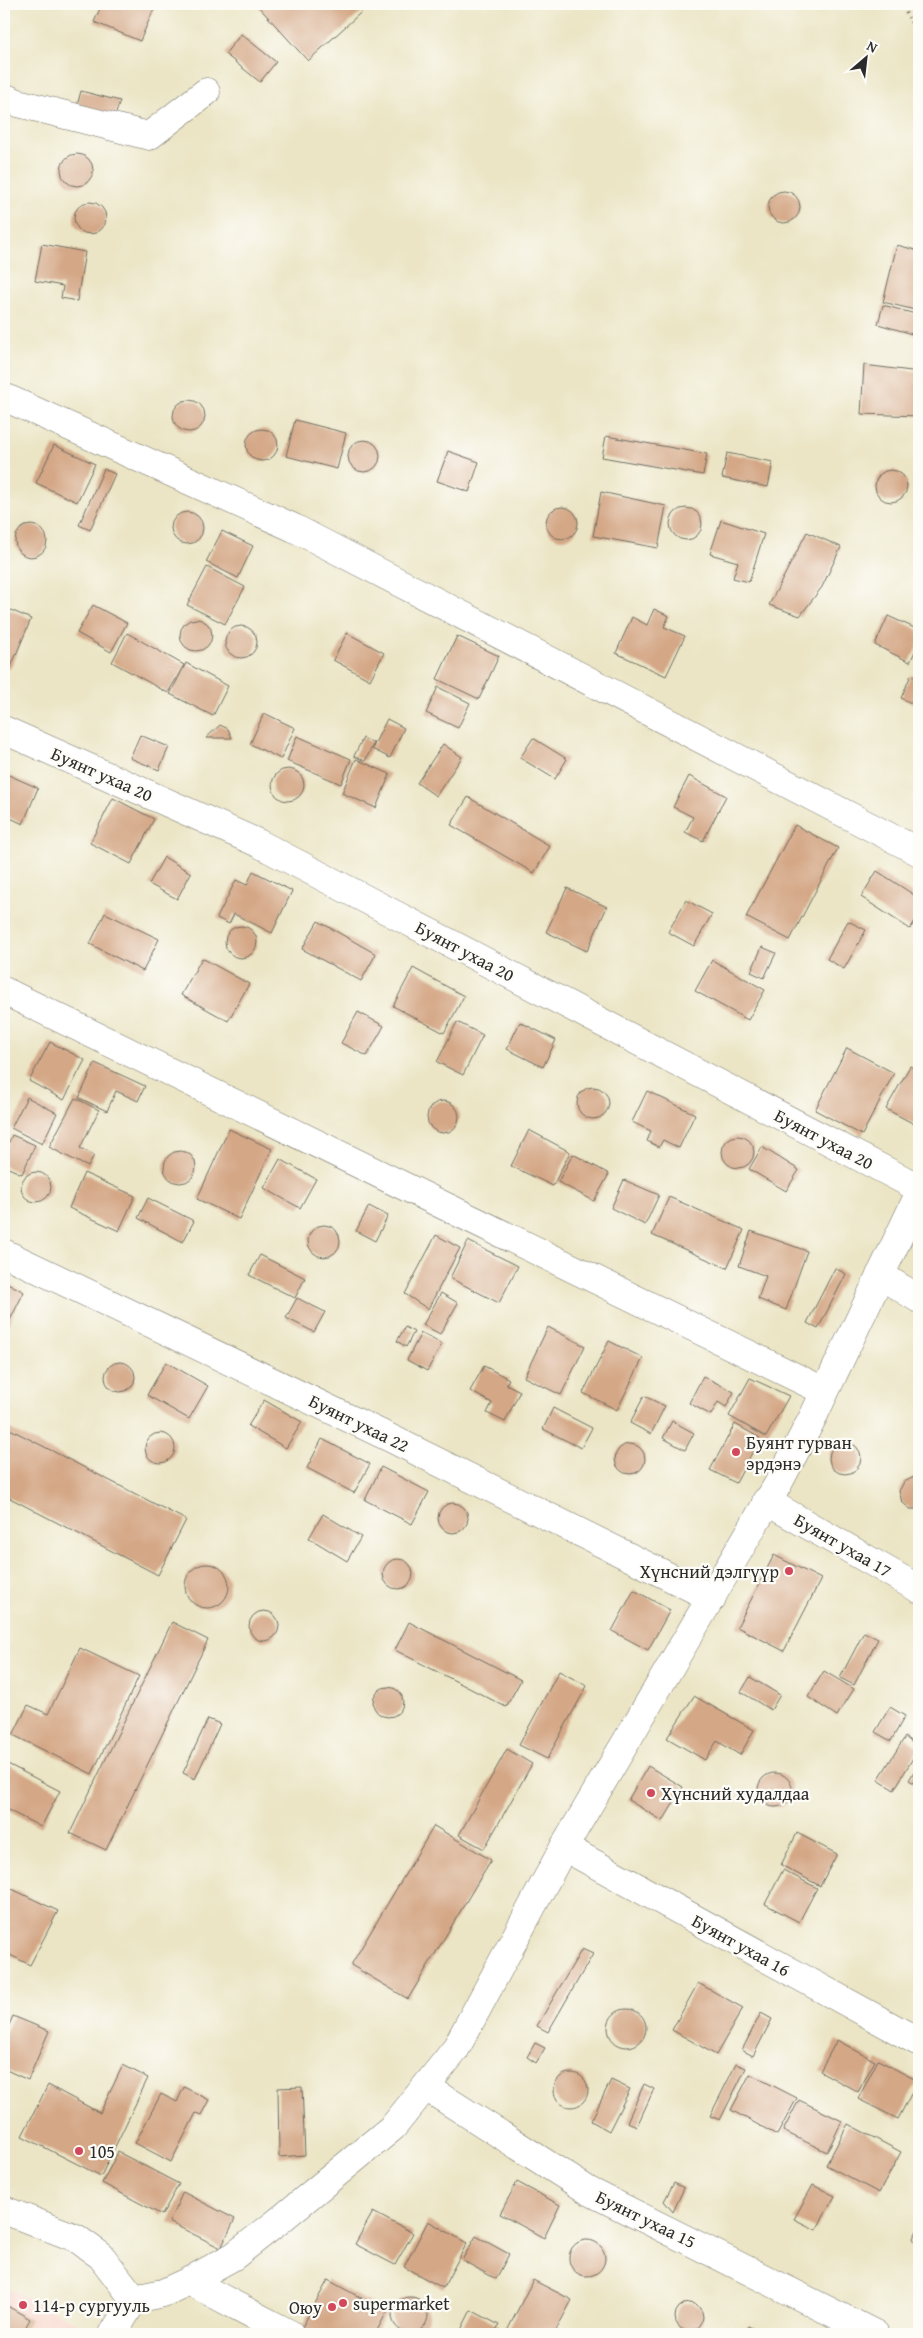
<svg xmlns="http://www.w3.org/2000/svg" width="923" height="2338" font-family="'Gentium Book Plus',serif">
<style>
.built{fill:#f7d1c6}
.building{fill:#d4a786}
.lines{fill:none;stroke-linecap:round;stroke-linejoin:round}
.minor-casing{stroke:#6e6c61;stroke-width:29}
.path{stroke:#6e6c61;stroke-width:3;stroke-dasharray:1 4;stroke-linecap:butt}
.minor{stroke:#fff;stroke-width:28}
.poi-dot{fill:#d1495b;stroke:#fdfcf7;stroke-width:2}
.labels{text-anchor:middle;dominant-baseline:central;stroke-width:4.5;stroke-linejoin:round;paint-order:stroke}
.street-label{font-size:18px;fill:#2b2b2b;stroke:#fdfcf7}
.poi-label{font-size:18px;fill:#2b2b2b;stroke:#fdfcf7;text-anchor:start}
</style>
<rect width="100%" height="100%" fill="#fdfcf7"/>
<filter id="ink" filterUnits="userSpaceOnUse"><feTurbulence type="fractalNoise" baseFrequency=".02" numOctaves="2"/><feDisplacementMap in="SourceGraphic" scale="10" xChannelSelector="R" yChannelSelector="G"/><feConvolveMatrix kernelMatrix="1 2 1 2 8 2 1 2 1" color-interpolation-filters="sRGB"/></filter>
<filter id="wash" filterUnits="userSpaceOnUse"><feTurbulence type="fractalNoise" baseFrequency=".0096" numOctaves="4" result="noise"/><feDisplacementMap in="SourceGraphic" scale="20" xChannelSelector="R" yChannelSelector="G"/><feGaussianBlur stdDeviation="1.12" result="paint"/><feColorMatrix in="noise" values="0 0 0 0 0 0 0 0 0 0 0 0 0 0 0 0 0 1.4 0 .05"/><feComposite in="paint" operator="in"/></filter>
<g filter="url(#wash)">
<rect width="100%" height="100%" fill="#ebe5c5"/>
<path class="built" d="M4 2286 80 2324 74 2334H4Z"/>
<g id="blocks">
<g class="building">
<path d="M102 4H156L140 41 94 22Z"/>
<path d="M256 4H370L308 61Z"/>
<path d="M241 34 276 62 260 82 225 54Z"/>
<path d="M81 91 120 101 115 116 77 106Z"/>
<circle cx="77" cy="170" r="16"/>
<circle cx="784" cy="207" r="16"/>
<circle cx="90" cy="218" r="16"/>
<path d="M42 244 85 252 77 301 61 298 63 286 35 281Z"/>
<path d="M897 245 919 251V292L915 310 883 302Z"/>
<path d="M883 305 919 315V336L878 324Z"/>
<path d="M864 365 919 372V416L861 414Z"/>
<circle cx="189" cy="416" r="16"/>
<path d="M295 420 346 433 337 469 286 456Z"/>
<circle cx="262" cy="445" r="16"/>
<path d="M606 436 707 454 703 475 602 457Z"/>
<circle cx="364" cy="456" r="16"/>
<path d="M54 445 95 464 77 502 36 483Z"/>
<path d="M448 451 479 462 469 492 437 481Z"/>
<path d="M727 453 773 462 768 487 722 478Z"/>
<path d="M104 469 115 474 90 530 79 525Z"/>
<circle cx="891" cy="486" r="16"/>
<path d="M601 492 666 506 658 548 593 536Z"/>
<circle cx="562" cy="523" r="16"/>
<circle cx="686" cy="524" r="16"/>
<circle cx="187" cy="528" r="16"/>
<path d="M721 520 764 534 749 582 733 578 738 562 710 554Z"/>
<circle cx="31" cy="541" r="16"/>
<path d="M222 531 253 546 238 578 206 562Z"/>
<path d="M807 532 841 547 822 587 800 616 769 605Z"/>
<path d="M207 567 245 587 225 624 187 605Z"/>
<path d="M93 605 127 623 111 652 77 633Z"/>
<path d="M4 607 31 619 10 669 4 666Z"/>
<path d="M654 609 669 616 664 627 685 636 666 676 616 653 632 617 647 625Z"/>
<path d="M888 616 919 630V643L910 662 875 645Z"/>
<circle cx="196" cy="635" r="16"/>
<circle cx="241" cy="642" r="16"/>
<path d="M127 633 184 665 168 693 112 662Z"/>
<path d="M347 633 384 653 370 680 333 660Z"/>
<path d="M457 636 499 656 479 699 437 679Z"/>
<path d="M186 663 228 686 213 716 170 694Z"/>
<path d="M911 675 919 678V695L915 705 901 698Z"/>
<path d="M438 687 470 703 458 728 426 713Z"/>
<path d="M264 713 295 728 281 759 250 744Z"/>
<path d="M387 719 404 728 390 758 372 749Z"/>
<path d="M220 725 228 729 232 738H206Z"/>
<path d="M140 735 169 747 159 770 130 758Z"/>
<path d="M297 736 351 759 341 784 287 761Z"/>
<path d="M363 738 374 743 365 761 354 756Z"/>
<path d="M533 738 567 759 555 779 520 758Z"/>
<path d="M443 744 462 757 436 796 417 783Z"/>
<path d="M356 759 390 774 376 808 342 793Z"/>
<circle cx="288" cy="785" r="16"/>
<path d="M4 773 38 788 23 824 4 815Z"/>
<path d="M689 776 726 796 703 841 685 832 693 817 673 807Z"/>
<path d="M468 797 550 846 534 873 451 825Z"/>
<path d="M113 798 154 819 131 864 90 843Z"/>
<path d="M795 825 838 848 790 940 746 917Z"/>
<path d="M164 857 191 873 177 899 149 884Z"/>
<path d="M253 871 292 891 272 933 234 914 229 924 217 918 236 880 247 885Z"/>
<path d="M877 871 919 898V915L910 929 861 897Z"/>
<path d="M567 888 607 907 587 951 546 932Z"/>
<path d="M686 900 712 914 694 946 668 932Z"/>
<path d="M105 913 159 939 143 971 90 944Z"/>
<path d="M318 921 376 954 361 981 302 949Z"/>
<path d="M848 921 866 930 844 969 827 959Z"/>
<circle cx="241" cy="942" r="16"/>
<path d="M762 947 776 953 764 978 751 972Z"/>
<path d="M202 958 249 984 228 1021 181 995Z"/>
<path d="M712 960 765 990 748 1020 695 991Z"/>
<path d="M413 968 464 996 444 1033 393 1006Z"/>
<path d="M358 1012 384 1026 367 1056 341 1043Z"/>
<path d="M457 1022 483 1035 463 1075 437 1062Z"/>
<path d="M520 1022 556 1040 543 1067 507 1049Z"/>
<path d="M50 1042 85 1060 64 1100 29 1081Z"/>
<path d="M847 1048 894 1073 862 1135 815 1110Z"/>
<path d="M95 1063 145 1086 138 1101 116 1091 107 1111 79 1098Z"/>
<path d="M910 1066 919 1071V1119L916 1125 886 1109Z"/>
<circle cx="593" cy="1103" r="16"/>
<path d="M647 1091 695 1114 679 1148 663 1140 659 1147 647 1141 651 1131 632 1122Z"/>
<path d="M27 1097 57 1113 42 1144 11 1128Z"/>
<path d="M75 1098 99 1110 80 1148 94 1155 88 1167 49 1147Z"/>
<circle cx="443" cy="1117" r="16"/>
<path d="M229 1129 272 1149 239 1219 197 1199Z"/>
<path d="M529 1130 570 1152 553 1186 511 1166Z"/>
<path d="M12 1135 35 1145 22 1174 4 1166V1153Z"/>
<circle cx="738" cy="1152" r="16"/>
<path d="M762 1147 799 1170 786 1191 749 1169Z"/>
<circle cx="180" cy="1167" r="16"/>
<path d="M573 1154 609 1174 594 1201 558 1182Z"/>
<path d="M280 1159 316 1179 300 1208 264 1188Z"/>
<circle cx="36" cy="1187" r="15"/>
<path d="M84 1173 135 1196 119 1231 69 1208Z"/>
<path d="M624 1180 659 1195 645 1225 611 1208Z"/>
<path d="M669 1197 744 1230 727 1268 652 1235Z"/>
<path d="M148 1198 194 1221 183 1242 138 1218Z"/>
<path d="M369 1206 388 1216 375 1241 356 1231Z"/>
<circle cx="324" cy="1241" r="16"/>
<path d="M751 1231 807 1251 786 1310 758 1299 766 1276 739 1266Z"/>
<path d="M436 1235 460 1248 428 1309 405 1294Z"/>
<path d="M468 1241 518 1266 499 1303 450 1278Z"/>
<path d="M260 1255 305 1278 295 1298 249 1275Z"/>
<path d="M835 1268 846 1274 818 1329 807 1323Z"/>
<path d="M4 1281 24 1292 4 1332Z"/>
<path d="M441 1293 458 1303 440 1334 423 1325Z"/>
<path d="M297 1298 325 1312 314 1332 286 1318Z"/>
<path d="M405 1327 414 1332 406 1347 397 1341Z"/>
<path d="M548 1327 585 1346 561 1395 524 1377Z"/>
<path d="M421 1333 442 1344 427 1371 407 1360Z"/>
<path d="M609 1341 643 1358 617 1410 583 1393Z"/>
<circle cx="120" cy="1377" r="15"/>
<path d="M166 1362 208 1386 189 1419 147 1395Z"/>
<path d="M484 1366 509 1379 506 1384 520 1391 505 1422 487 1413 492 1403 470 1391Z"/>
<path d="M703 1376 734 1392 726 1407 718 1402 711 1415 689 1403Z"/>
<path d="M750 1378 789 1396 766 1437 729 1416Z"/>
<path d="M644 1396 665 1406 651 1434 630 1423Z"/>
<path d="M264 1400 302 1422 286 1448 248 1426Z"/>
<path d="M553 1408 592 1428 581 1448 543 1429Z"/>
<path d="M672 1421 694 1433 685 1450 663 1438Z"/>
<path d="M735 1424 760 1438 736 1483 710 1470Z"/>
<path d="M4 1426 186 1520 158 1575 4 1495Z"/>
<circle cx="160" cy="1448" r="15"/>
<path d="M322 1439 370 1464 354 1493 307 1468Z"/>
<circle cx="845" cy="1458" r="16"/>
<circle cx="630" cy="1459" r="15"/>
<path d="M381 1467 429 1492 412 1524 365 1500Z"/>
<path d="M914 1477H919V1509H910L902 1502 899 1491 904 1482Z"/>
<circle cx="453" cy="1518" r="15"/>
<path d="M323 1514 361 1537 347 1561 309 1538Z"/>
<path d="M774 1555 821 1579 784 1651 737 1627Z"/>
<circle cx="398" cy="1574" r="15"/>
<circle cx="207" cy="1586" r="22"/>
<path d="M634 1590 670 1610 648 1650 612 1631Z"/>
<circle cx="264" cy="1626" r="15"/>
<path d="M172 1622 208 1640 106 1850 70 1833Z"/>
<path d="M409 1622 521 1680 506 1707 395 1650Z"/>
<path d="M864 1632 878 1639 854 1685 840 1678Z"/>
<path d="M80 1648 139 1676 92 1774 13 1735 28 1705 48 1714Z"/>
<path d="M559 1671 587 1686 547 1759 519 1745Z"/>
<path d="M824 1671 854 1689 837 1716 808 1697Z"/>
<path d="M750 1677 780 1695 771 1710 741 1692Z"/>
<circle cx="388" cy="1702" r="15"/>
<path d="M694 1696 754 1730 740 1755 717 1741 705 1760 667 1738Z"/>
<path d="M890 1707 905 1716 891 1741 875 1732Z"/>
<path d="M208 1719 220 1724 195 1779 183 1773Z"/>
<path d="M905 1737 919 1748 894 1790 878 1780Z"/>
<path d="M507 1749 532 1764 484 1849 459 1835Z"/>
<path d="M4 1762 60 1791 41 1827 4 1808Z"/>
<path d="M919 1763V1786L909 1780Z"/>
<path d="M648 1766 683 1787 663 1821 628 1800Z"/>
<circle cx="775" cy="1790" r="17"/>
<path d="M434 1826 491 1860 408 1999 351 1965Z"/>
<path d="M797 1833 837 1854 820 1886 781 1865Z"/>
<path d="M783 1870 817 1888 799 1922 765 1904Z"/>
<path d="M12 1889 58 1911 30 1965 4 1952V1904Z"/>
<path d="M582 1949 593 1954 548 2032 537 2026Z"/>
<path d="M698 1983 743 2008 716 2055 672 2030Z"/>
<circle cx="627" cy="2028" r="19"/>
<path d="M761 2013 772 2019 753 2056 742 2050Z"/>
<path d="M13 2016 49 2031 28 2080 4 2069V2036Z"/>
<path d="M837 2040 875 2061 858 2092 820 2071Z"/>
<path d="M535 2043 545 2048 536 2063 527 2057Z"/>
<path d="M878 2060 918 2081 898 2119 858 2099Z"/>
<path d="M736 2064 746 2068 720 2120 710 2116Z"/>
<path d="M123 2065 148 2078 101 2176 22 2136 48 2085 100 2113Z"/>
<circle cx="571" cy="2090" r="17"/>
<path d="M750 2074 797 2098 777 2135 731 2110Z"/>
<path d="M611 2080 630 2089 609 2131 591 2121Z"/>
<path d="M644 2084 654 2089 637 2126 627 2122Z"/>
<path d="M184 2087 209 2100 201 2115 196 2113 171 2162 135 2143 161 2094 177 2102Z"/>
<path d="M302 2087 305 2155 279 2157 278 2088Z"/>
<path d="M799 2100 842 2121 827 2152 783 2131Z"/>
<path d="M848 2124 901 2152 879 2193 826 2165Z"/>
<path d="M118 2152 179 2184 162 2215 102 2183Z"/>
<path d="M517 2182 560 2205 544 2238 500 2214Z"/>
<path d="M674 2183 684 2188 673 2212 664 2201Z"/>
<path d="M813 2185 835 2196 816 2230 794 2219Z"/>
<path d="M183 2192 235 2219 221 2248 169 2222Z"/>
<path d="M373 2212 413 2233 395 2265 355 2244Z"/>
<path d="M428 2221 467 2243 443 2288 404 2267Z"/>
<path d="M919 2227V2250L913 2238Z"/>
<path d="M476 2236 509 2254 496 2279 462 2260Z"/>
<circle cx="587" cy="2258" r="18"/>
<path d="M328 2280 387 2312 375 2334H311L301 2329Z"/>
<path d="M533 2280 572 2300 554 2334H513L507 2331Z"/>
<circle cx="410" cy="2315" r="18"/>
<circle cx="689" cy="2317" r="14"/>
<path d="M4 2304 30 2319 22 2334H4Z"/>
<path d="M471 2310 499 2325 494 2334H459Z"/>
<path d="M748 2326 764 2334H744Z"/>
</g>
</g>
</g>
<g filter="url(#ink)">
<use href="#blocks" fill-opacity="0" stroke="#6e6c61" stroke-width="1"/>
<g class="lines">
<g class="minor-casing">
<g id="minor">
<path d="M4 97 18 103 149 136 206 92"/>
<path d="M4 397 294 528 919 852"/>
<path d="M4 730 258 843 919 1188"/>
<path d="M4 991 824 1391"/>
<path d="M4 1253 390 1438 712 1598"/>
<path d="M880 1275 919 1299"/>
<path d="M766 1501 919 1589"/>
<path d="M564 1847 919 2042"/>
<path d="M426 2087 589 2191 875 2334"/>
<path d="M4 2210 76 2238 101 2256 134 2299"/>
<path d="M189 2281 290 2334"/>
<path d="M113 2334 134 2299 163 2293 189 2281 234 2256 280 2220 393 2127 455 2050 564 1847 778 1484 813 1417 919 1194"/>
</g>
</g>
<path class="path" d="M901 4 919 37"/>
<use href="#minor" class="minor"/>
</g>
</g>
<g class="poi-dot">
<circle cx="736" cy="1452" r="5"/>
<circle cx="789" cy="1571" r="5"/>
<circle cx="651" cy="1793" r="5"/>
<circle cx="79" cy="2151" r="5"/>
<circle cx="343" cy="2303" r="5"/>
<circle cx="23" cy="2305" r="5"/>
<circle cx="332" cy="2307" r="5"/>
</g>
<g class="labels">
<g class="street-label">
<text transform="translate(102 774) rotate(24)">Буянт ухаа 20</text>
<text transform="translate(465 951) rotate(28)">Буянт ухаа 20</text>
<text transform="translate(824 1139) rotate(28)">Буянт ухаа 20</text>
<text transform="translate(359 1423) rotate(26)">Буянт ухаа 22</text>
<text transform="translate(843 1545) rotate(30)">Буянт ухаа 17</text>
<text transform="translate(741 1945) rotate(29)">Буянт ухаа 16</text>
<text transform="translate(646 2219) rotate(26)">Буянт ухаа 15</text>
</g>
<g class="poi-label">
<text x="746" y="1442">Буянт гурван<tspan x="746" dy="21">эрдэнэ</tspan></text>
<text x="779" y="1571" text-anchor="end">Хүнсний дэлгүүр</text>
<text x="661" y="1793">Хүнсний худалдаа</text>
<text x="89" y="2151">105</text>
<text x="353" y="2303">supermarket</text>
<text x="33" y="2305">114-р сургууль</text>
<text x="322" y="2307" text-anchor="end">Оюу</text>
</g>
</g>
<rect width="923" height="2338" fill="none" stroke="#fdfcf7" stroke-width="20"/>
<g transform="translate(866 58) rotate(28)" stroke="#fdfcf7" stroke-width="4" paint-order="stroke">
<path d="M0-4L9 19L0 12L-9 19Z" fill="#2b2b2b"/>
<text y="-8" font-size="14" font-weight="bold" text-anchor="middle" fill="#2b2b2b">N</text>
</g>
</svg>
